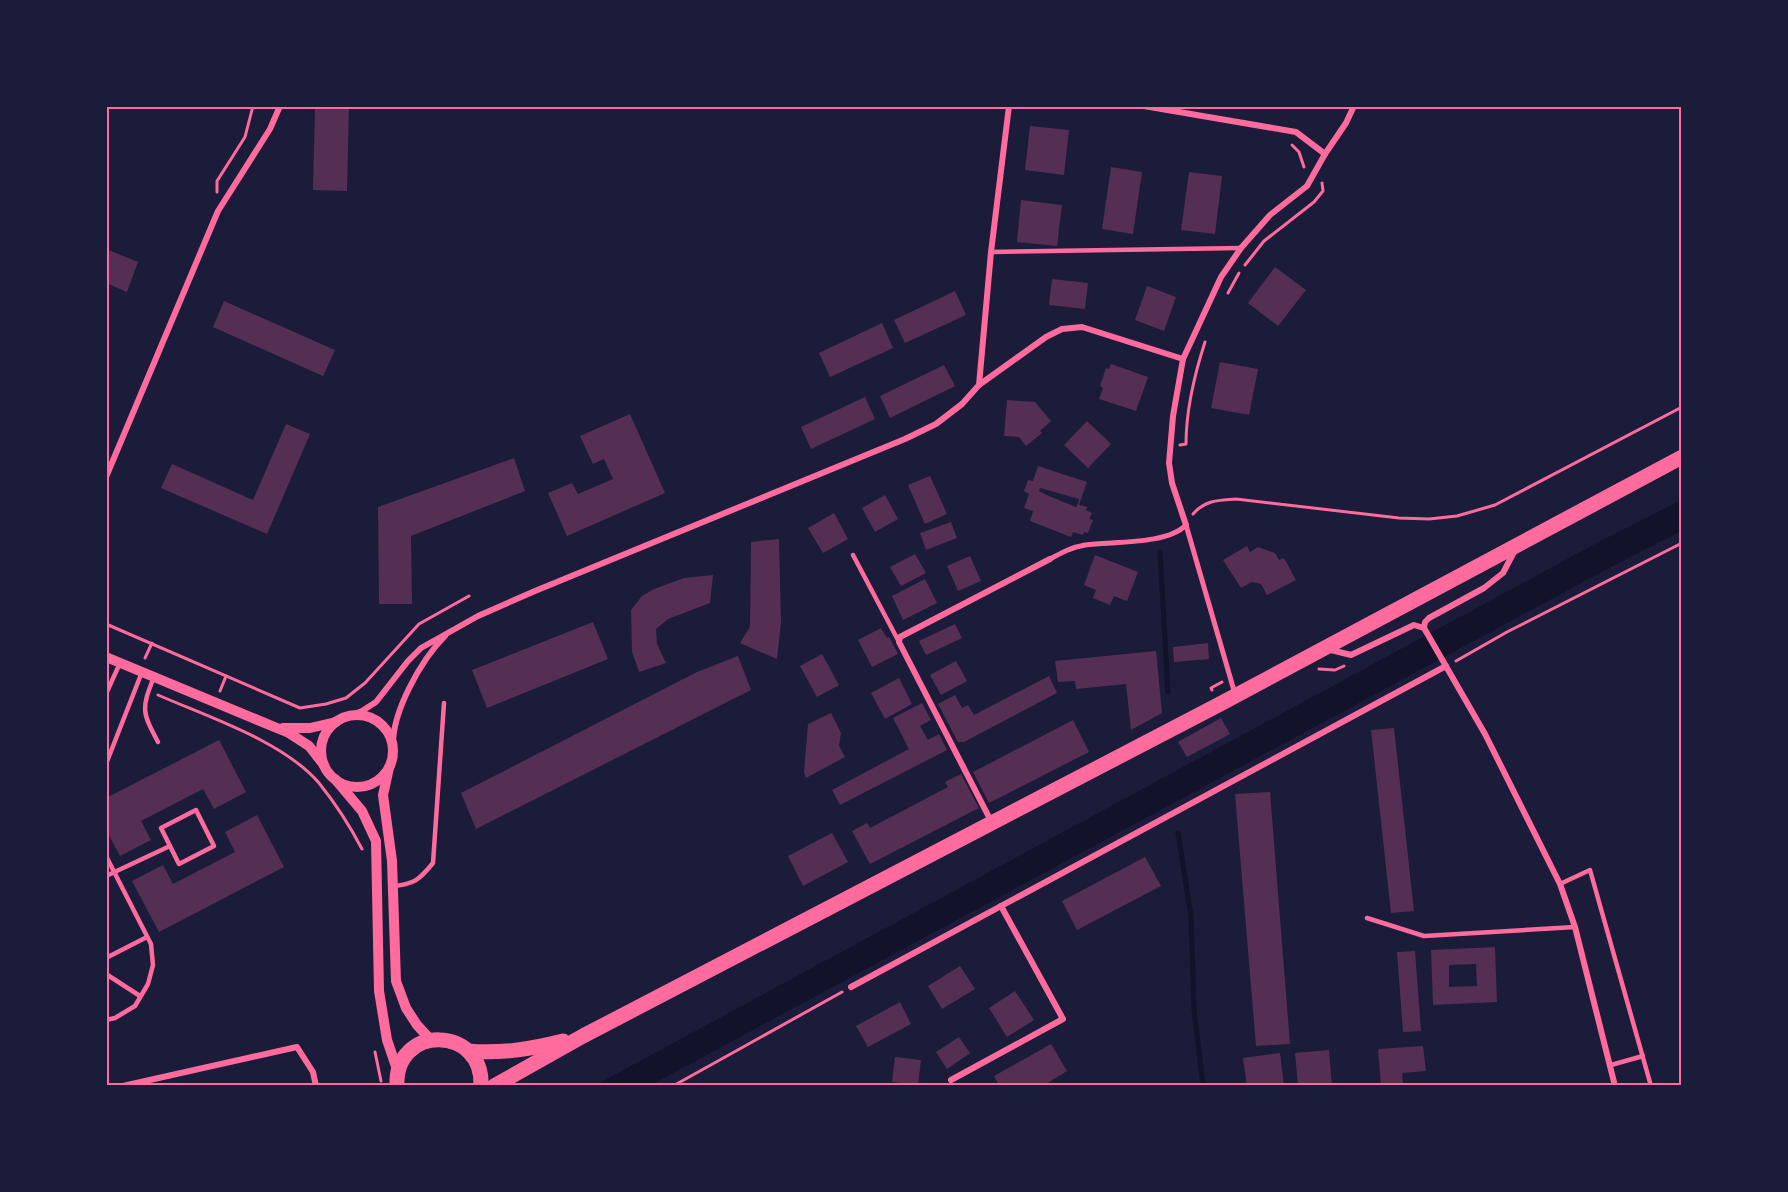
<svg xmlns="http://www.w3.org/2000/svg" width="1788" height="1192" font-family="Signika,sans-serif">
<style>
.water{fill:#12122b}
.lines{fill:none;stroke-linecap:round;stroke-linejoin:round}
.stream{stroke:#12122b;stroke-width:5}
.building{fill:#542f53;fill-rule:evenodd}
.path{stroke:#ff6b9d;stroke-width:3}
.service{stroke:#ff6b9d;stroke-width:4.5}
.pedestrian{stroke:#ff6b9d;stroke-width:5}
.minor{stroke:#ff6b9d;stroke-width:6}
.tertiary{stroke:#ff6b9d;stroke-width:10}
.primary{stroke:#ff6b9d;stroke-width:15}
.neatline{fill:none;stroke:#ff6b9d;stroke-width:2}
</style>
<rect width="100%" height="100%" fill="#1b1b3a"/>
<path class="water" d="M1681 500V531L1607 569 651 1085 594 1086 1595 544Z"/>
<g class="lines">
<g class="stream">
<path d="M1160 553 1168 692"/>
<path d="M1178 833 1191 916 1194 1009 1203 1086"/>
</g>
</g>
<g class="building">
<path d="M315 106H349L347 191 313 190Z"/>
<path d="M1030 126 1069 130 1064 175 1025 170Z"/>
<path d="M1111 167 1142 172 1133 234 1102 229Z"/>
<path d="M1189 172 1222 176 1215 234 1181 230Z"/>
<path d="M1021 200 1062 205 1057 246 1017 242Z"/>
<path d="M106 249 138 262 127 292 106 283Z"/>
<path d="M1275 267 1306 290 1278 326 1248 303Z"/>
<path d="M1052 279 1088 283 1085 309 1049 305Z"/>
<path d="M1147 286 1176 297 1164 331 1135 320Z"/>
<path d="M955 291 966 315 905 343 894 320Z"/>
<path d="M224 301 335 350 323 376 213 327Z"/>
<path d="M882 323 893 348 830 377 819 353Z"/>
<path d="M1220 362 1258 369 1249 415 1211 408Z"/>
<path d="M1111 364 1148 377 1136 411 1099 399 1103 388 1100 386 1106 368 1109 369Z"/>
<path d="M944 365 955 386 890 418 880 396Z"/>
<path d="M865 397 875 419 811 449 801 427Z"/>
<path d="M1007 400 1035 402 1051 421 1040 431 1042 433 1026 446 1019 437 1004 436Z"/>
<path d="M630 414 665 493 567 536 548 493 572 483 578 494 613 479 604 459 593 464 580 436Z"/>
<path d="M1087 421 1111 444 1088 468 1064 445Z"/>
<path d="M286 424 310 434 267 534 161 488 172 464 253 500Z"/>
<path d="M514 458 525 491 411 536 412 604H379L378 507Z"/>
<path d="M1038 466 1087 482 1079 505 1087 507 1086 510 1092 513 1089 519 1093 520 1088 533 1084 532 1083 535 1073 532 1071 537 1030 521 1033 511 1024 508 1029 494 1024 491 1028 480 1033 481ZM1040 488 1079 499 1078 504 1076 507 1049 496 1039 491Z"/>
<path d="M930 476 947 514 925 524 908 485Z"/>
<path d="M885 495 898 519 875 532 862 508Z"/>
<path d="M834 513 848 539 823 553 808 528Z"/>
<path d="M951 522 957 538 926 550 920 533Z"/>
<path d="M779 539 781 622 777 659 740 643 750 627 751 542Z"/>
<path d="M1247 546 1250 552 1258 547 1275 553 1279 560 1284 558 1296 580 1267 595 1261 584 1252 582 1241 588 1223 560Z"/>
<path d="M915 554 926 573 901 586 890 567Z"/>
<path d="M1095 555 1138 572 1127 601 1114 596 1110 605 1093 598 1096 590 1084 585Z"/>
<path d="M970 556 981 581 958 591 947 566Z"/>
<path d="M713 575 710 603 668 619 656 629 657 644 666 663 639 672 632 652 631 610 642 596 654 589 684 578Z"/>
<path d="M925 579 937 603 903 620 892 596Z"/>
<path d="M593 622 608 659 487 708 472 670Z"/>
<path d="M955 624 962 638 926 655 919 641Z"/>
<path d="M881 628 887 638 889 637 898 654 872 667 858 640Z"/>
<path d="M1208 643 1209 659 1174 662 1173 647Z"/>
<path d="M1156 651 1162 713 1131 730 1126 684 1076 689 1075 681 1058 682 1055 661Z"/>
<path d="M822 654 839 685 817 697 800 666Z"/>
<path d="M738 656 751 690 476 829 461 793 697 672Z"/>
<path d="M956 661 967 681 941 695 930 675Z"/>
<path d="M1049 676 1057 693 964 742H958L938 704 955 695 962 708 968 705 974 715Z"/>
<path d="M899 678 912 704 885 719 871 693Z"/>
<path d="M922 703 931 720 920 726 928 740 939 734 947 750 840 805 832 790 909 749 893 718Z"/>
<path d="M831 713 841 733 839 746 845 757 806 778 804 772 808 724Z"/>
<path d="M1221 718 1230 734 1187 757 1178 742Z"/>
<path d="M1073 720 1089 752 989 803 973 772Z"/>
<path d="M1394 728 1414 911 1391 913 1371 730Z"/>
<path d="M219 740 246 792 214 809 203 789 141 821 151 840 120 856 106 830V798Z"/>
<path d="M961 774 979 808 870 864 852 831 867 823 870 828 948 787 945 782Z"/>
<path d="M1270 792 1290 1044 1256 1046 1235 794Z"/>
<path d="M257 815 284 867 159 932 132 881 163 865 173 884 235 852 225 832Z"/>
<path d="M832 833 848 862 803 886 788 856Z"/>
<path d="M1145 857 1161 886 1077 930 1062 901Z"/>
<path d="M1495 947 1497 1002 1433 1005 1431 950ZM1476 964 1477 986 1449 987V965Z"/>
<path d="M1415 951 1421 1031 1403 1032 1397 952Z"/>
<path d="M960 966 975 989 942 1009 928 986Z"/>
<path d="M1015 991 1034 1020 1007 1037 989 1008Z"/>
<path d="M900 1002 911 1024 868 1047 856 1026Z"/>
<path d="M959 1037 970 1053 947 1069 936 1052Z"/>
<path d="M1051 1044 1067 1071 1043 1086 998 1083 994 1076Z"/>
<path d="M1423 1046 1426 1071 1402 1073 1403 1086H1381L1378 1049Z"/>
<path d="M1329 1050 1332 1086H1298L1295 1053Z"/>
<path d="M1280 1053 1284 1086H1247L1243 1058Z"/>
<path d="M895 1057 921 1060 918 1085 892 1082Z"/>
</g>
<g class="lines">
<g class="path">
<path d="M1292 145 1299 152 1304 167"/>
<path d="M217 192V181L245 137 253 106"/>
<path d="M1245 265 1264 241 1314 202 1323 191 1322 183"/>
<path d="M1228 293 1239 273"/>
<path d="M1180 445 1186 444C1186 409 1194 376 1205 342"/>
<path d="M1193 514C1205 500 1219 500 1236 499L1399 518 1429 519 1457 516 1495 505 1682 407"/>
<path d="M106 624 300 708 326 704 346 698 365 683 419 624 469 596"/>
<path d="M145 658 152 643"/>
<path d="M1456 661 1507 632 1682 543"/>
<path d="M1319 669 1335 670 1344 666"/>
<path d="M1212 690 1211 688 1222 682"/>
<path d="M220 691 226 676"/>
<path d="M158 695C208 717 283 741 319 783 335 803 350 826 362 849"/>
<path d="M375 1052 381 1081"/>
<path d="M673 1086 842 992"/>
</g>
<g class="service">
<path d="M991 252 1241 248"/>
<path d="M853 555 899 642"/>
<path d="M154 677C141 709 142 712 158 742"/>
<path d="M106 694 120 663"/>
<path d="M106 764 142 672"/>
<path d="M196 810 214 846 179 864 161 828Z"/>
<path d="M106 856 151 944 153 965 148 984 135 1006 115 1018 106 1020"/>
<path d="M106 876 170 846"/>
<path d="M1560 884 1590 870 1651 1086"/>
<path d="M392 886C414 885 420 879 433 863L444 703"/>
<path d="M1367 918 1424 936 1575 927"/>
<path d="M106 958 147 937"/>
<path d="M106 974 140 996"/>
<path d="M1611 1065 1643 1056"/>
</g>
<path class="pedestrian" d="M1050 559C1061 553 1072 547 1085 545 1112 541 1167 545 1186 525L1235 694"/>
<g class="minor">
<path d="M1144 106 1296 132 1325 154"/>
<path d="M979 385 991 252 1009 106"/>
<path d="M106 477 218 211 270 129 280 106"/>
<path d="M1186 525 1172 483 1169 463 1173 416 1183 359 1221 277 1241 248 1270 215 1307 186 1325 154 1346 123 1354 106"/>
<path d="M1424 628 1425 622 1429 618 1484 588 1503 573 1514 552"/>
<path d="M1327 649 1351 655 1414 625 1424 628 1485 734 1560 884 1575 927 1615 1086"/>
<path d="M350 716 362 711 376 702 408 661 421 648 478 616 535 591 905 439 936 424 962 404 979 385 1046 337 1062 329 1082 327 1183 359"/>
<path d="M393 746C392 712 421 660 445 636"/>
<path d="M992 823 899 642 900 637 1050 559"/>
<path d="M851 987 1446 666"/>
<path d="M951 1080 1063 1019 1001 906"/>
<path d="M123 1086 297 1047 313 1072 316 1086"/>
</g>
<g class="tertiary">
<path d="M106 657 289 733 309 746 324 765"/>
<circle cx="357" cy="751" r="36"/>
<path d="M283 728H310L336 722"/>
<path d="M389 768 383 795 392 861 396 981 406 1008 417 1025 430 1039"/>
<path d="M335 779 362 811 376 841 379 991 387 1040 398 1072"/>
</g>
<g class="primary">
<path d="M468 1051C501 1054 531 1049 563 1041"/>
<path d="M397 1086C394 1024 484 1025 481 1086"/>
<path d="M494 1086 583 1036 1220 704 1682 457"/>
</g>
</g>
<rect width="1788" height="1192" fill="none" stroke="#1b1b3a" stroke-width="216"/>
<rect x="108" y="108" width="1572" height="976" class="neatline"/>
</svg>
